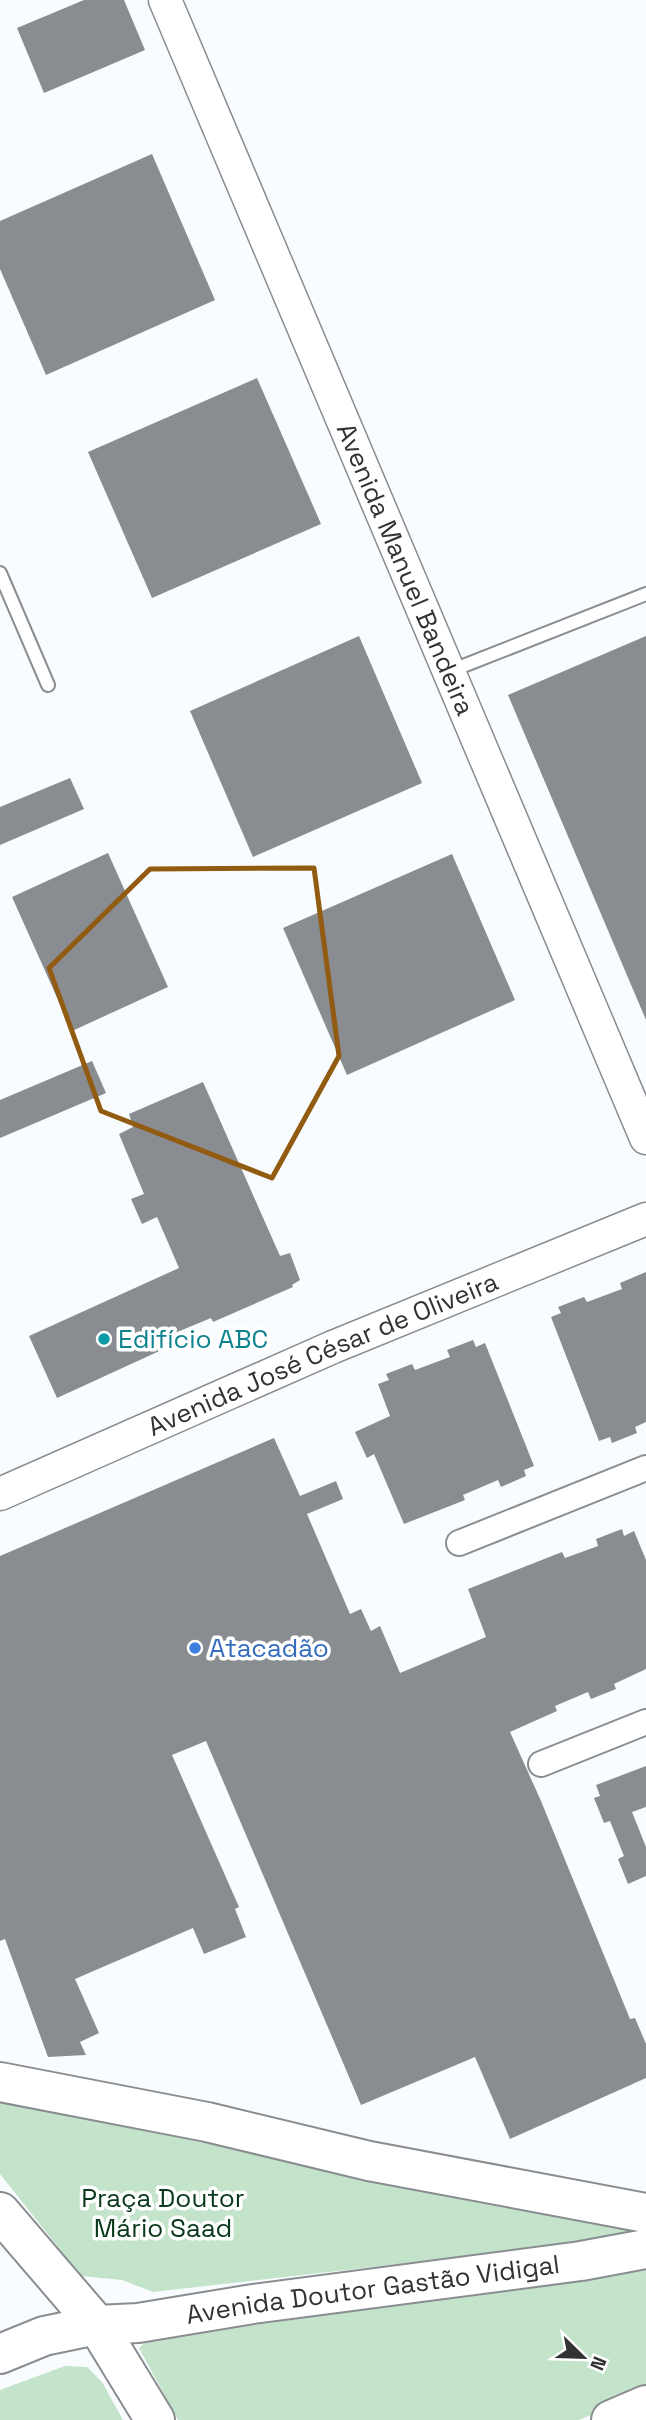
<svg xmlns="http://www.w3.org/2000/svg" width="646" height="2420" font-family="'Space Grotesk',sans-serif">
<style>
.green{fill:#c3e3ca}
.building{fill:#898c90}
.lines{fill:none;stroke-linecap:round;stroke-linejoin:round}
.service-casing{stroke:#898d91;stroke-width:16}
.minor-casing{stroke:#898d91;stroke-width:28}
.tertiary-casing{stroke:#898d91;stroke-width:35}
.trunk-casing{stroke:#898d91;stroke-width:42}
.service{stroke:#fff;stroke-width:12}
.minor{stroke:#fff;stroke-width:24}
.tertiary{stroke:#fff;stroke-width:32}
.trunk{stroke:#fff;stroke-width:38}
.marked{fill:none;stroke:#925b12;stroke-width:5;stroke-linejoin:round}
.culture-dot{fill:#0f9aa8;stroke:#fff;stroke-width:2.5}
.shop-dot{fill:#3f7fe0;stroke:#fff;stroke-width:2.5}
.labels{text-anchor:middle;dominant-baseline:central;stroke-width:7;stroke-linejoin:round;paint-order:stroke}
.street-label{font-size:26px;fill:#313234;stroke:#fff}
.culture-label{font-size:26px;fill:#0d838f;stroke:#fff;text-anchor:start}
.shop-label{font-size:26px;fill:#366cbe;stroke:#fff;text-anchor:start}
.park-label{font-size:26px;fill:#08371a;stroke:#fff}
</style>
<rect width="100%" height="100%" fill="#f9fcfe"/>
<g class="green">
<path d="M0 2101 628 2226 638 2232 628 2238 153 2292 122 2280 81 2276 0 2174Z"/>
<path d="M646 2269V2391L579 2420H178L139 2348 148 2340Z"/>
<path d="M65 2366 87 2367 102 2382 123 2420H0V2390Z"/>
</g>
<g class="building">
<path d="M84 0H124L145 50 44 93 17 28Z"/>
<path d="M152 154 215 300 46 375 0 269V221Z"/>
<path d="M257 378 321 524 152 598 88 452Z"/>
<path d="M359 636 422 783 253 857 190 711Z"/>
<path d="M646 636V1020L508 695Z"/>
<path d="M70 778 84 809 0 845V807Z"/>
<path d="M108 853 168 987 72 1031 12 897Z"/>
<path d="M452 854 515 1000 347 1075 283 928Z"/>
<path d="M92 1061 106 1093 0 1138V1100Z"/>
<path d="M203 1082 280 1256 290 1253 300 1280 292 1285 293 1287 213 1322 211 1318 175 1333 179 1342 57 1398 29 1336 179 1268 157 1217 142 1224 131 1199 144 1194 119 1134 133 1127 129 1114Z"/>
<path d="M646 1272V1422L635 1427 637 1433 612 1443 610 1437 599 1441 551 1317 561 1313 558 1307 584 1297 587 1302 622 1289 620 1283Z"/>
<path d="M473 1340 476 1347 485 1343 534 1466 524 1470 526 1476 501 1487 498 1480 463 1495 465 1500 404 1524 374 1454 367 1458 355 1432 390 1416 378 1384 389 1380 386 1374 412 1364 415 1370 450 1357 447 1350Z"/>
<path d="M274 1438 300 1496 336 1481 343 1499 307 1514 350 1614 361 1609 371 1631 380 1626 400 1673 486 1637 468 1589 562 1552 565 1558 598 1546 596 1539 622 1529 624 1536 634 1531 646 1560V1669L614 1684 616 1689 591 1699 588 1692 555 1706 557 1711 510 1732 541 1801 630 2019 635 2018 646 2044V2078L510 2139 475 2057 361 2105 206 1741 172 1755 239 1907 235 1909 246 1937 204 1954 193 1928 75 1979 99 2033 80 2042 86 2055 48 2057 5 1939 0 1941V1556Z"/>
<path d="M646 1766V1807L632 1812 646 1847V1876L628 1884 618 1859 624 1856 610 1821 604 1823 594 1798 600 1796 596 1785Z"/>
</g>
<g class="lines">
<g class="service-casing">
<g id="service">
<path d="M0 573 48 685"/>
<path d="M450 674 463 666 646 594"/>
</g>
</g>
<g class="minor-casing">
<g id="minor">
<path d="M459 1543 646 1468"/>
<path d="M541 1764 646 1722"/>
</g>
</g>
<g class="tertiary-casing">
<g id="tertiary">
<path id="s1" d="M165 0 646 1138"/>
<path id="s2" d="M0 1494 333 1347 646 1219"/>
</g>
</g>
<g class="trunk-casing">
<g id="trunk">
<path d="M0 2082 207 2122 369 2161 646 2213"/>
<path d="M0 2212 97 2325 155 2420"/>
<path id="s3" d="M0 2354 44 2336 97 2325 138 2323 253 2304 581 2261 646 2249"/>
<path d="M611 2420 646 2405"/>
</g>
</g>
<use href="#service" class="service"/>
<use href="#minor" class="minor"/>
<use href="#tertiary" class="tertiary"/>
<use href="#trunk" class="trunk"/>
</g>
<path class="marked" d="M314 868 339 1056 272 1178 101 1111 49 968 150 869Z"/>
<circle class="culture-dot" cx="104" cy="1339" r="7"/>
<circle class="shop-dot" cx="195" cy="1648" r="7"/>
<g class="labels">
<g class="street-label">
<text stroke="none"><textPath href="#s1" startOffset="618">Avenida Manuel Bandeira</textPath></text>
<text stroke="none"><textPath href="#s2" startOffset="352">Avenida José César de Oliveira</textPath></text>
<text stroke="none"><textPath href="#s3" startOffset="380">Avenida Doutor Gastão Vidigal</textPath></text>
</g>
<g class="culture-label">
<text x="118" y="1339">Edifício ABC</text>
</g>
<g class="shop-label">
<text x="209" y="1648">Atacadão</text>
</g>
<g class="park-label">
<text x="163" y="2198">Praça Doutor<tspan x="163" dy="30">Mário Saad</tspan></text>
</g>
</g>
<g transform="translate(583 2357) rotate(113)" stroke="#ffffff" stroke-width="5" paint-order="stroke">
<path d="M0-5L12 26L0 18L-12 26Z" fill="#313234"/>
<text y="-10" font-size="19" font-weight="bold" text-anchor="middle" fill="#313234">N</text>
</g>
</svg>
